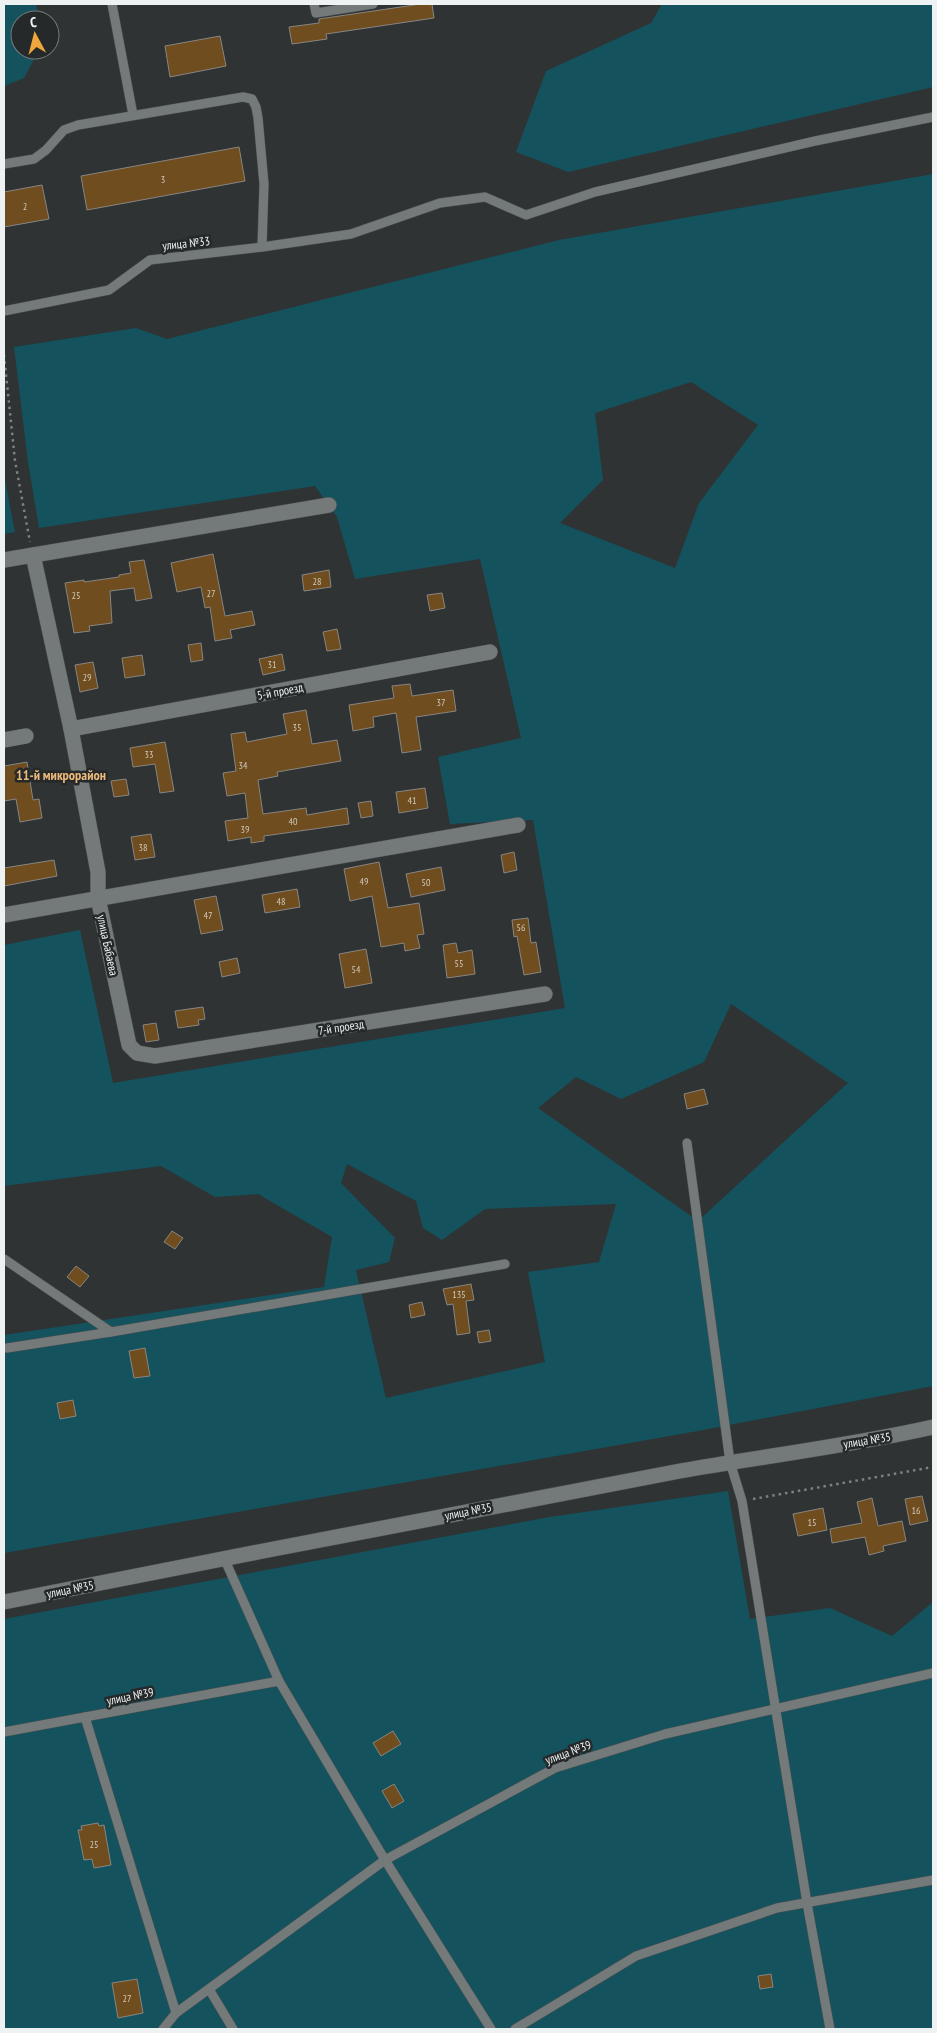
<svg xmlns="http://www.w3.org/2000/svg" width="937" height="2033" font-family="'PT Sans Narrow',sans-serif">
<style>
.green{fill:#14535e;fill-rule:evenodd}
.building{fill:#6f4d1e;stroke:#888582}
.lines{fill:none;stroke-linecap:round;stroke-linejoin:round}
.service-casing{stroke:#4b4f4f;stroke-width:10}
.minor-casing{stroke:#4b4f4f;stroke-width:16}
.path{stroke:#7d8182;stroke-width:2.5;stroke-dasharray:2.5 4;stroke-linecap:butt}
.service{stroke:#74797a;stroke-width:9}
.minor{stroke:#74797a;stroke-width:15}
.labels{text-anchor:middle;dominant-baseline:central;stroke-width:5;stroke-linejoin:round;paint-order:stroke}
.number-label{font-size:10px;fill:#cfc9bd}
.street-label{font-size:12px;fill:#eff2f2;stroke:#25292a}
.neighbourhood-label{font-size:14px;font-weight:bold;fill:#ecba7a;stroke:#25292a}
</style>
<rect width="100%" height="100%" fill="#2f3334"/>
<g class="green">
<path d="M4 4H36L39 20H20V50H39L24 78 4 86Z"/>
<path d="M662 4H933V87L568 172 516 152 546 71 651 23Z"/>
<path d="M933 174V1386L698 1431 4 1553V1335L324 1287 332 1237 258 1194 215 1197 161 1166 4 1186V945L80 930 113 1083 565 1008 533 820 450 824 438 757 521 738 480 559 355 579 337 517 315 486 39 528 28 462 14 347 136 328 167 339 559 240ZM691 382 758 425 699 503 675 568 560 523 603 480 595 413ZM731 1004 848 1083 698 1221 538 1108 576 1077 621 1099 704 1062ZM347 1164 416 1201 423 1228 442 1240 485 1209 616 1204 599 1262 528 1272 545 1362 386 1398 356 1270 389 1262 395 1238 341 1183Z"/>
<path d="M4 475 15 532 4 534Z"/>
<path d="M728 1491 750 1619 830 1608 892 1636 933 1602V2029H4V1619L550 1517Z"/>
</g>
<g class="building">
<path d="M421 4H432L434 18 326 34 327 39 292 44 289 27 319 23V19Z"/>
<path d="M220 36 226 66 170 77 165 46Z"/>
<path d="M239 147 245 181 87 210 81 176Z"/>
<path d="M42 185 49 219 4 227V192Z"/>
<path d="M213 554 225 616 252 611 255 625 230 630 232 638 215 641 210 607 205 608 201 587 177 592 171 563Z"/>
<path d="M144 560 152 598 136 601 134 588 110 591 112 623 89 626 90 631 74 633 65 583 84 580V582L119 577V575L131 573 129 562Z"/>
<path d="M329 570 331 587 304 591 302 575Z"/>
<path d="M442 593 445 608 430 611 427 595Z"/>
<path d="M337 629 341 649 327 651 323 632Z"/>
<path d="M201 643 203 660 191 662 188 645Z"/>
<path d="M282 654 285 670 263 675 259 659Z"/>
<path d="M142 655 145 675 125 678 122 658Z"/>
<path d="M93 662 98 688 80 692 75 665Z"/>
<path d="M410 684 412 696 453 690 456 711 416 717 421 750 402 753 396 713 373 717 374 727 353 731 349 705 394 698 392 686Z"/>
<path d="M306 710 312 744 337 740 341 761 277 772 278 776 258 780 263 814 306 808 307 815 347 808 349 824 264 836V841L251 843V837L228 841 225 821 248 818 245 793 227 796 223 773 236 771 231 734 245 732 247 742 287 734 283 714Z"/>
<path d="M165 742 174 791 160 793 155 764 133 767 130 748Z"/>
<path d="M27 762 33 800 39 799 42 818 20 822 16 799 4 801V766Z"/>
<path d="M126 779 129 795 114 797 111 781Z"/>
<path d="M425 788 428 808 399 813 396 792Z"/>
<path d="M371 801 373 816 361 818 358 803Z"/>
<path d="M151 834 155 857 135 860 131 837Z"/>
<path d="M514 852 517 870 504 873 501 855Z"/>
<path d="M54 860 57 876 4 886V868Z"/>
<path d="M379 862 388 908 419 903 424 934 417 935 420 948 405 951 404 943 381 947 372 896 350 901 344 869Z"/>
<path d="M441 867 445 890 411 897 406 874Z"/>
<path d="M297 889 300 907 265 913 262 895Z"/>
<path d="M216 896 223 930 201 934 194 900Z"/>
<path d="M528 918 531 943 536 942 541 972 524 975 517 936 514 937 512 920Z"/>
<path d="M456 943 458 953 472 950 475 974 447 978 443 945Z"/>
<path d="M366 949 372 983 345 988 339 954Z"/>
<path d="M237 958 240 973 222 977 219 962Z"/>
<path d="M203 1007 205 1019 198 1020 199 1025 178 1028 175 1011Z"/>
<path d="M156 1023 159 1040 146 1042 143 1025Z"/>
<path d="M704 1089 708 1104 687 1109 684 1094Z"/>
<path d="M172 1231 183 1238 175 1249 164 1242Z"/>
<path d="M76 1266 89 1276 80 1287 67 1277Z"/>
<path d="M471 1284 474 1300 466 1301 470 1333 457 1335 453 1304 447 1305 443 1289Z"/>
<path d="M422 1302 425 1315 411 1318 409 1305Z"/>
<path d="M489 1330 491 1341 479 1343 477 1332Z"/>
<path d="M145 1348 150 1376 134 1378 129 1351Z"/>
<path d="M73 1400 76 1416 60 1419 57 1403Z"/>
<path d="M922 1496 928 1521 910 1525 905 1499Z"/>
<path d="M872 1498 878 1526 902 1521 906 1541 883 1546 884 1551 869 1555 865 1537 832 1543 830 1529 862 1523 857 1502Z"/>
<path d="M823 1508 827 1530 798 1536 793 1514Z"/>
<path d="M393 1731 401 1744 381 1756 373 1743Z"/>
<path d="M394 1784 404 1801 392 1808 382 1791Z"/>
<path d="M98 1823 99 1826 104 1825 111 1865 94 1868 92 1859 84 1860 78 1830H82L81 1826Z"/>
<path d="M771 1974 773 1987 760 1989 758 1976Z"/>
<path d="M137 1979 143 2013 118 2018 112 1983Z"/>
</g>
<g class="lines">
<g class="service-casing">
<g id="service">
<path d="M112 4 133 115"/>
<path d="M314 4 316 13 373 4"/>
<path d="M4 164 34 159 46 150 64 130 78 125 243 97 252 99 256 107 258 118 264 184 262 247"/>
<path d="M4 311 109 290 150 260 262 247 351 234 440 203 485 197 526 215 595 192 815 141 933 117"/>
<path d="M687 1143 730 1462 742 1501 807 1903 830 2029"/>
<path d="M4 1259 111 1332 7 1348"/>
<path d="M111 1332 505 1264"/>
<path d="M224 1558 279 1681"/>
<path d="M4 1732 85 1717"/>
<path d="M209 1989 233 2029"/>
<path d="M176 2013 85 1717 279 1681 385 1860 491 2029"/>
<path d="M163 2029 176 2013 385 1860 555 1768 665 1734 933 1673"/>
<path d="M515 2029 636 1956 777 1908 933 1880"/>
</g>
</g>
<g class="minor-casing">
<g id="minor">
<path d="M33 555 71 729 98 872V898L129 1045 137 1053 155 1056 545 994"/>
<path d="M4 560 329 505"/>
<path d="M71 729 490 652"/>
<path d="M4 740 26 736"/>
<path d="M4 915 518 825"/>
<path d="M4 1602C229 1557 455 1514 680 1471 764 1456 850 1446 933 1427"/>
</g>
</g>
<g class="path">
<path d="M4 355 15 461 30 542"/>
<path d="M753 1499 933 1467"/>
</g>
<use href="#service" class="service"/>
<use href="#minor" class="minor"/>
</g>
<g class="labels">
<g class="number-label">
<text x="163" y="179">3</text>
<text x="25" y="206">2</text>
<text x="317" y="581">28</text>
<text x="211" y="593">27</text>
<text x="76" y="595">25</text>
<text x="272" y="664">31</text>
<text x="87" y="677">29</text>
<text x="441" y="702">37</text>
<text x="297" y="727">35</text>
<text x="149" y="754">33</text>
<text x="243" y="765">34</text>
<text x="412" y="800">41</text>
<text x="293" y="821">40</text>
<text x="245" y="829">39</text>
<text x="143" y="847">38</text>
<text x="364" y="881">49</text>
<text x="426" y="882">50</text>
<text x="281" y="901">48</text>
<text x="208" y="915">47</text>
<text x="521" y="927">56</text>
<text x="459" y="963">55</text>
<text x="356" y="969">54</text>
<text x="459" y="1294">135</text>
<text x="916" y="1510">16</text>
<text x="812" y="1522">15</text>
<text x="94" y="1844">25</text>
<text x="127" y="1998">27</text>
</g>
<g class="street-label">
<text transform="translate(186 243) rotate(-6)">улица №33</text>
<text transform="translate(280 691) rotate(-11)">5-й проезд</text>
<text transform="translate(108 945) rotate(78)">улица Бабаева</text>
<text transform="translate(341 1027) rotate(-9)">7-й проезд</text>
<text transform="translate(867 1440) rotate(-9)">улица №35</text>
<text transform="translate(468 1511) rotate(-11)">улица №35</text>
<text transform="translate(70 1589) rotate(-11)">улица №35</text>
<text transform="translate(130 1696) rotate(-11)">улица №39</text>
<text transform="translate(568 1752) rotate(-20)">улица №39</text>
</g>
<g class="neighbourhood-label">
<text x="61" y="775">11-й микрорайон</text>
</g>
</g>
<rect width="937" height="2033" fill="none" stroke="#eff2f2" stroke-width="10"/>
<g transform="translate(35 35) rotate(353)"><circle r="24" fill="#25292a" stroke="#76797a"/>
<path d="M0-4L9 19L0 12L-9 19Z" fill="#efa73d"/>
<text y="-8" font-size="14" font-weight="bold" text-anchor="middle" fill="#eff2f2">С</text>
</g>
</svg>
